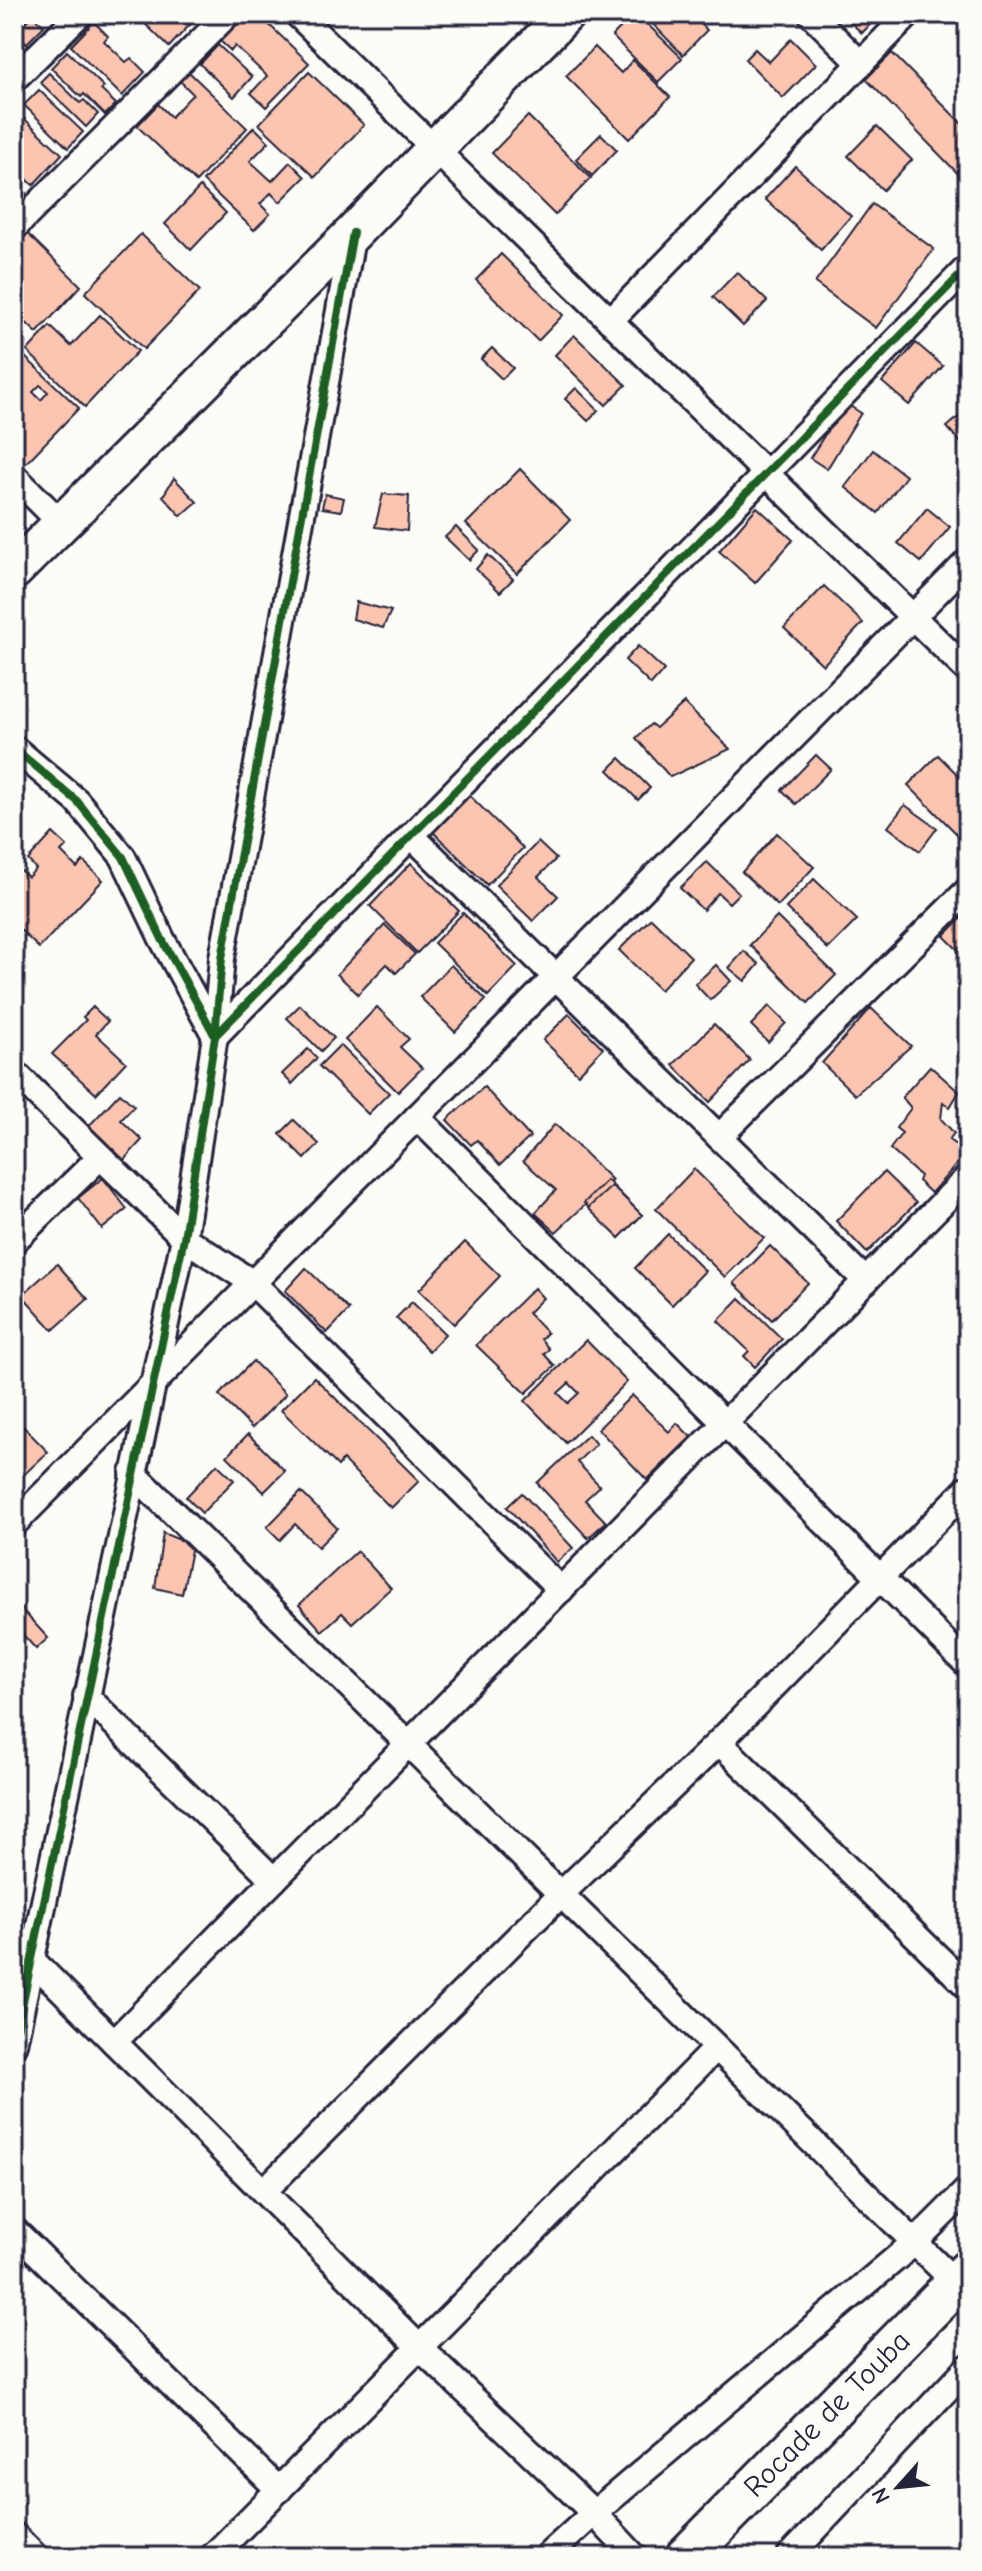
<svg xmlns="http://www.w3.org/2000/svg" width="982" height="2571" font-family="'Comic Neue',sans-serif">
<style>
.building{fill:#fdc5b0;stroke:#22223b;stroke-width:2;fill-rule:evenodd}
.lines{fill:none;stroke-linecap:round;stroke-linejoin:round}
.street-casing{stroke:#22223b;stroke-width:30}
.secondary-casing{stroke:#22223b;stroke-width:42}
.primary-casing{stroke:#22223b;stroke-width:46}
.street{stroke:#fdfcf7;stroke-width:24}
.secondary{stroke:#fdfcf7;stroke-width:36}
.primary{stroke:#fdfcf7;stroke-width:40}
.cycleway-casing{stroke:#fdfcf7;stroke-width:13}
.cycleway{stroke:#1b5e20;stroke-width:8}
.labels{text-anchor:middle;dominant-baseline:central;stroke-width:6;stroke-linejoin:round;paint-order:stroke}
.street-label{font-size:30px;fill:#22223b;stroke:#fdfcf7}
</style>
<rect width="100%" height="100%" fill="#fdfcf7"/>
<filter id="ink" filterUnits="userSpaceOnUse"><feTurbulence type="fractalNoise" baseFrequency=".0125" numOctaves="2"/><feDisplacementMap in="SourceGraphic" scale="16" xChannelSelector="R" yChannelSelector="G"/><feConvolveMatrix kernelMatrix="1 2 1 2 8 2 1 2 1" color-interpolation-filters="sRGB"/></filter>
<g filter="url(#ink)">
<g class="building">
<path d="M135 14H200L169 47Z"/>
<path d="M242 14H258L309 63 266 107 251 93 267 76 235 46 231 51 218 39Z"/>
<path d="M634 14H637L682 58 658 82 612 36Z"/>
<path d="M643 14H691L707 30 683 55Z"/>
<path d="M858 14H880L862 33 850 22Z"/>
<path d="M32 15 44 26 26 44 15 33Z"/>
<path d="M94 22 108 36 104 41 126 62 131 58 145 72 122 96 71 46Z"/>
<path d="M791 39 816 64 783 98 745 59 755 49 769 62Z"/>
<path d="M218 45 252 77 234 97 200 64Z"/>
<path d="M595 47 621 73 633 60 670 97 629 139 566 76Z"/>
<path d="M67 51 104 87 101 90 116 104 105 115 84 94 81 97 51 68Z"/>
<path d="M892 53 968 130V184L866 79Z"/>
<path d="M189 72 247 128 196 182 137 126 158 104 171 117 193 94 180 81Z"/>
<path d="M309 72 364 125 315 177 259 124Z"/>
<path d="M49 73 80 103 84 100 98 114 86 127 40 82Z"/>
<path d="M39 90 83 132 68 148 24 105Z"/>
<path d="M14 109 62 154 33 185 14 167Z"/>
<path d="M528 116 591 178 555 215 492 153Z"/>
<path d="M877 126 912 160 883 190 848 156Z"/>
<path d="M254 127 269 142 250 161 272 181 290 162 305 177 280 202 271 193 260 204 270 214 254 230 203 181Z"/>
<path d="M601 134 617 150 592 176 576 159Z"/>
<path d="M795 166 851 216 821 250 765 199Z"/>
<path d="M14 181 26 193 14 206Z"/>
<path d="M200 187 226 213 191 250 165 224Z"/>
<path d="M872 204 934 249 876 328 815 283Z"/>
<path d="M27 233 81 286 37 333 22 319 20 321 14 315V247Z"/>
<path d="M141 234 200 291 144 349 85 293Z"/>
<path d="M501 254 563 315 538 341 476 280Z"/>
<path d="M737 272 767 301 743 326 713 297Z"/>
<path d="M100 315 138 351 85 407 27 351 50 326 71 346Z"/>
<path d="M14 332 26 343 14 356Z"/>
<path d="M574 335 626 385 606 405 555 355Z"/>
<path d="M916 343 943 366 909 405 882 382Z"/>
<path d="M492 348 513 368 502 379 481 359Z"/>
<path d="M25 357 79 408 26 463 14 452V369ZM40 385 48 392 41 400 33 392Z"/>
<path d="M576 388 598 410 588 421 565 399Z"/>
<path d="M845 403 861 413 827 469 810 458Z"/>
<path d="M968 409V451L947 427Z"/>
<path d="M873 450 906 476 878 513 845 487Z"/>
<path d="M520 469 570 520 517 574 466 524Z"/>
<path d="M174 478 197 502 181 516 163 496Z"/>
<path d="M325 494 344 498 341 511 322 508Z"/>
<path d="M383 494 409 496 407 531 375 527Z"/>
<path d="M757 507 793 540 755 583 719 551Z"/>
<path d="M927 508 950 527 921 562 898 543Z"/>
<path d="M456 527 479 550 469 560 445 537Z"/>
<path d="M488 555 513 579 500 592 476 569Z"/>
<path d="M824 586 863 623 823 665 784 628Z"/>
<path d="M356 602 391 611 383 628 353 619Z"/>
<path d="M638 646 664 670 651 685 625 660Z"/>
<path d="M684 703 730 749 670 777 636 738 651 724 656 728Z"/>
<path d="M816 755 831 769 796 804 782 790Z"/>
<path d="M938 755 968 785V845L908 785Z"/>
<path d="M620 758 650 788 638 800 608 770Z"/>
<path d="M468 794 523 848 487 885 432 831Z"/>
<path d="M905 805 937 828 920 851 888 827Z"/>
<path d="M53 833 67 846 61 852 77 868 83 861 103 880 39 948 14 924V875L19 869 28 877 36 869 28 860Z"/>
<path d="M777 833 814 867 778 906 742 872Z"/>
<path d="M538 842 556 859 538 877 558 896 533 921 496 885Z"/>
<path d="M707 862 739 893 729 903 718 893 703 910 680 888Z"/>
<path d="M411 863 459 911 417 953 370 906Z"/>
<path d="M814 879 857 920 828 949 786 908Z"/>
<path d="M968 912V960L944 936Z"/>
<path d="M463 913 517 966 488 996 434 943Z"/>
<path d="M777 917 836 975 808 1003 750 945Z"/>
<path d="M651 918 691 957 660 990 619 950Z"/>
<path d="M385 925 415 954 396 973 387 964 358 994 337 974Z"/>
<path d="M744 951 759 964 745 981 729 968Z"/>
<path d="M451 965 486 1000 455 1032 420 997Z"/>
<path d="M716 965 731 981 710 1000 695 984Z"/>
<path d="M300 1005 334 1038 321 1051 287 1018Z"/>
<path d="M769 1006 786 1023 768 1042 751 1025Z"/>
<path d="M93 1007 108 1021 96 1034 126 1062 96 1094 52 1054 86 1020 83 1017Z"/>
<path d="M377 1007 409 1039 400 1047 422 1068 398 1092 345 1040Z"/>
<path d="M871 1008 911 1046 855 1095 822 1063Z"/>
<path d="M569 1014 603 1048 578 1074 543 1040Z"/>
<path d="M714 1024 750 1060 710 1102 673 1065Z"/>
<path d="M340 1045 389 1093 368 1114 319 1066Z"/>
<path d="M308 1049 317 1058 292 1084 282 1074Z"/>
<path d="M930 1066 959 1092 950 1107 943 1102 941 1119 954 1133 949 1140 967 1153 931 1193 918 1181 920 1176 890 1149 902 1133 896 1128 911 1108 902 1097Z"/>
<path d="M484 1087 530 1137 500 1165 477 1140 471 1145 447 1120Z"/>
<path d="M120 1093 134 1106 121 1120 142 1140 122 1162 87 1128Z"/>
<path d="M294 1120 319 1144 305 1159 280 1134Z"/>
<path d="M555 1124 612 1180 556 1232 535 1213 556 1190 523 1161Z"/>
<path d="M694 1169 764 1238 725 1277 656 1209Z"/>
<path d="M884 1172 916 1203 867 1253 836 1221Z"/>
<path d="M103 1178 127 1209 102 1229 78 1198Z"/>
<path d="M607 1180 642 1215 619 1238 584 1203Z"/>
<path d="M612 1186 642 1215 619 1238 588 1208Z"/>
<path d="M668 1234 705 1271 672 1305 635 1268Z"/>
<path d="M465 1242 500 1276 454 1324 419 1290Z"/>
<path d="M770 1246 808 1283 772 1320 734 1283Z"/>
<path d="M57 1264 88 1299 53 1330 22 1295Z"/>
<path d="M306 1268 349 1310 327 1333 285 1291Z"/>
<path d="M534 1288 543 1298 528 1313 547 1333 541 1339 549 1349 544 1354 555 1366 526 1393 476 1345Z"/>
<path d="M740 1298 782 1339 755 1367 744 1356 749 1351 718 1321Z"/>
<path d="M412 1302 445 1334 429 1351 396 1318Z"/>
<path d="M586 1340 627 1382 566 1443 525 1401ZM569 1383 579 1393 568 1403 558 1393Z"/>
<path d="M253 1361 286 1394 252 1428 219 1395Z"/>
<path d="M314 1377 419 1481 391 1508 343 1460 338 1466 281 1410Z"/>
<path d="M632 1395 669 1432 677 1423 691 1437 647 1480 598 1429Z"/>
<path d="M14 1417 48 1452 14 1484Z"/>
<path d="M248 1434 285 1471 264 1492 227 1456Z"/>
<path d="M588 1435 596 1444 577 1462 600 1486 585 1500 606 1522 588 1538 537 1483Z"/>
<path d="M217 1464 234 1480 202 1513 186 1497Z"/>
<path d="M301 1492 337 1528 318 1547 295 1524 280 1540 267 1527Z"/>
<path d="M522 1493 573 1548 557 1562 507 1507Z"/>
<path d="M163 1533 192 1545 182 1594 155 1588Z"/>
<path d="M357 1551 391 1588 352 1623 342 1613 322 1631 299 1605Z"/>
<path d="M14 1601 48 1638 36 1649 16 1627 14 1628Z"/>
</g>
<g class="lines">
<g class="street-casing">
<g id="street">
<path d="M297 14 968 671"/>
<path d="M811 14 861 64"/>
<path d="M14 79 80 14"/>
<path d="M14 228 228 14"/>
<path d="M610 321 909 14"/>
<path d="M14 476 61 523"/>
<path d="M14 748 77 801 123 857 162 939 215 1036 968 267"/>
<path d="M412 836 866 1281"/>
<path d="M14 1072 184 1238 253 1283 561 1590"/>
<path d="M417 1117 968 1665"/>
<path d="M719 1137 968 890"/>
<path d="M14 1241 100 1157"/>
<path d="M133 1473 964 2291"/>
<path d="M14 1524 968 561"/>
<path d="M86 1696 274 1880"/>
<path d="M719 1742 968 1987"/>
<path d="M14 1942 419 2347 594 2513 635 2557"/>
<path d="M114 2042 968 1177"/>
<path d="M14 2044 184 1238 215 1036 222 958 353 233"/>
<path d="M264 2191 561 1894 719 1742 968 1488"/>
<path d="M14 2230 279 2490"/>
<path d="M14 2535 36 2557"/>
<path d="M212 2557 716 2048"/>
<path d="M546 2557 594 2513 914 2243 968 2189"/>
<path d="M789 2557 968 2367"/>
</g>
</g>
<g class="secondary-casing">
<path id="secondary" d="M14 571 353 233 566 14"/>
</g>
<g class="primary-casing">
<path id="primary" d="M686 2557 968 2271"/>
</g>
<use href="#street" class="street"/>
<use href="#secondary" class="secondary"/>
<use href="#primary" class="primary"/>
<g class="cycleway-casing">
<g id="cycleway">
<path d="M14 748 77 801 123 857 162 939 215 1036 968 267"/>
<path d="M14 2044 184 1238 215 1036 222 958 353 233"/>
</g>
</g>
<use href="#cycleway" class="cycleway"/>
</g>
</g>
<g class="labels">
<g class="street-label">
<text transform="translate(827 2414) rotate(-45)">Rocade de Touba</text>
</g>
</g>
<rect width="982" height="2571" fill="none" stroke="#fdfcf7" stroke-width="48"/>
<rect x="24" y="24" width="934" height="2523" fill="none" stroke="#22223b" stroke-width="3" filter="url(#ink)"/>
<g transform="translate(898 2487) rotate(243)" stroke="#fdfcf7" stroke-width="6" paint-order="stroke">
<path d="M0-6L14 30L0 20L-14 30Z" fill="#22223b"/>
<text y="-12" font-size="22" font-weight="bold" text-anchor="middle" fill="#22223b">N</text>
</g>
</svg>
